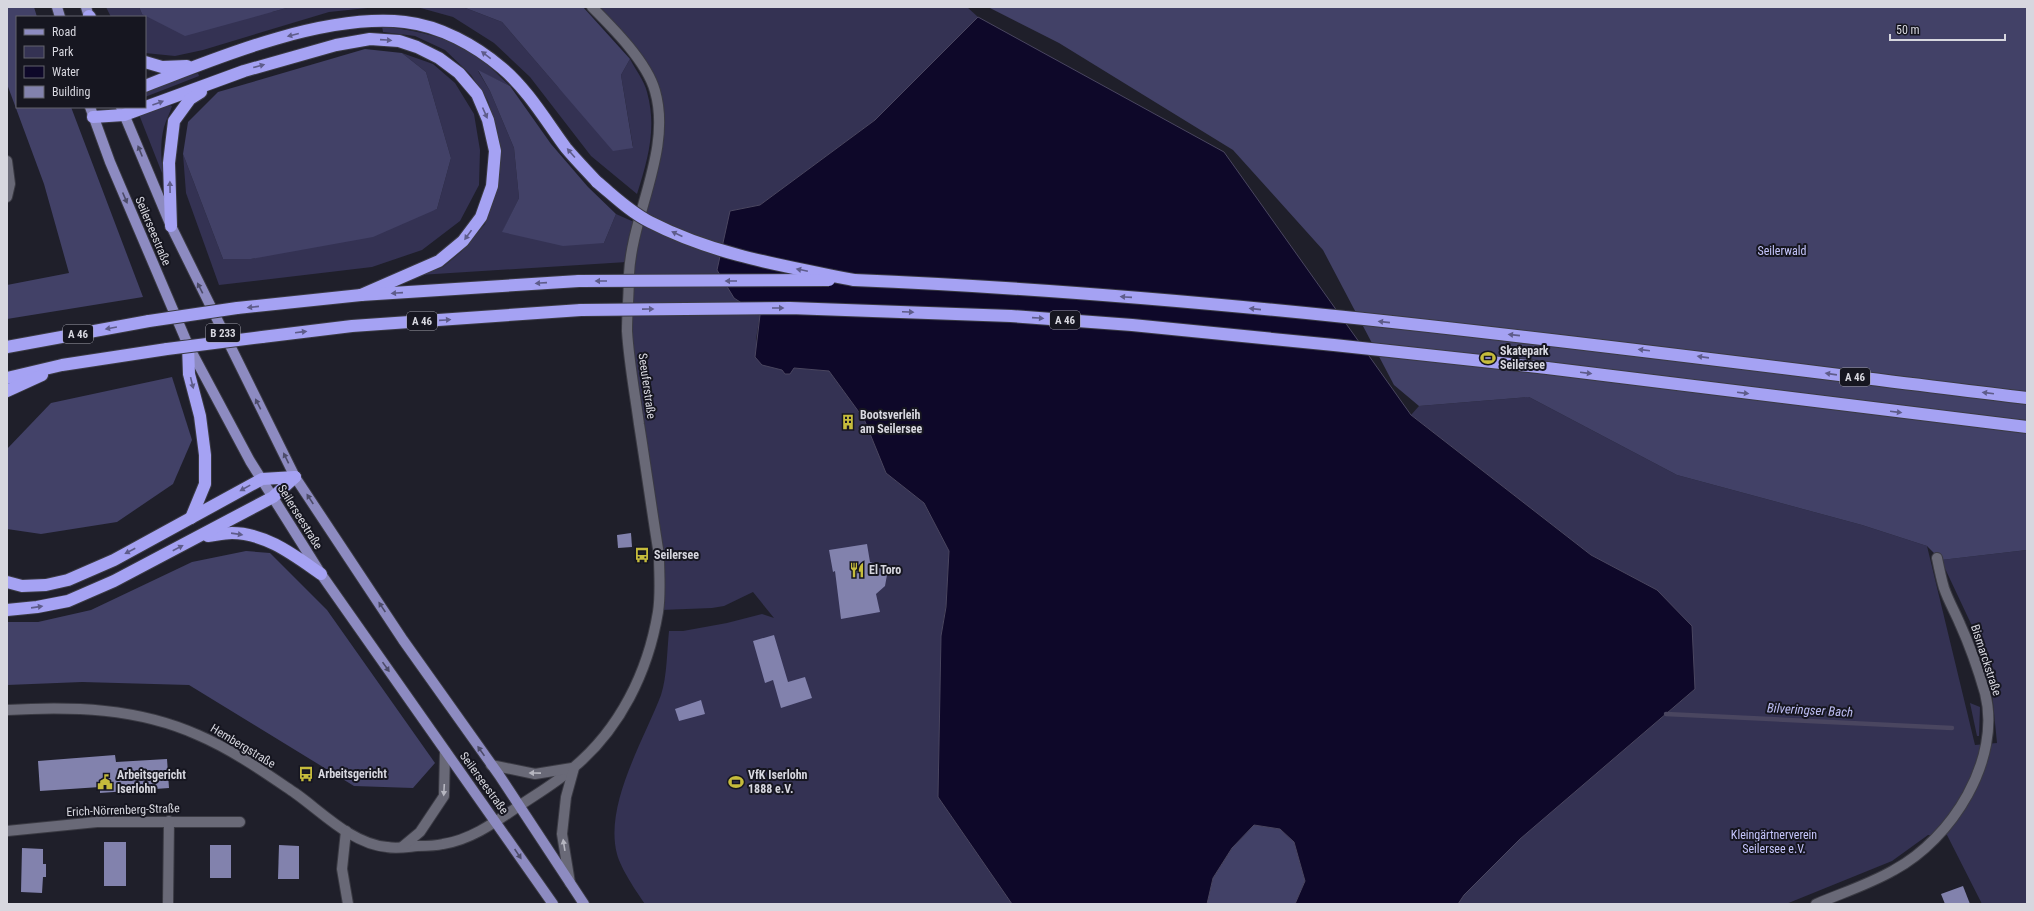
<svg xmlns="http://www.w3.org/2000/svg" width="2034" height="911" font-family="'Roboto Condensed',sans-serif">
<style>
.green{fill:#343253}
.forest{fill:#424167}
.water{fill:#0e0829;stroke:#4a4660}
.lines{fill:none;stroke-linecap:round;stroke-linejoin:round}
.stream{stroke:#4a4660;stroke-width:4.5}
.building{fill:#8282ad}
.minor-casing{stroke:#3a3a43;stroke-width:12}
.major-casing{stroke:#3a3a43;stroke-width:12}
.highway-casing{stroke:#3a3a43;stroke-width:14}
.minor{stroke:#696977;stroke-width:10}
.major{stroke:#8d8bc1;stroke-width:10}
.highway{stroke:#a5a2f3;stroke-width:12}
.highway-bridge-casing{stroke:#3a3a43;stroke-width:14;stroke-linecap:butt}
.highway-bridge{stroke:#a5a2f3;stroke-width:12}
.oneway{fill:#5e5c8a}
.oneway2{fill:#4c4b68}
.oneway3{fill:#b6b6c0}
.labels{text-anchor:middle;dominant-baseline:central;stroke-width:4;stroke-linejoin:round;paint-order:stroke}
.shield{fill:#161620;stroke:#9d9da6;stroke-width:1}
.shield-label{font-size:11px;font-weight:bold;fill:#d7d7df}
.street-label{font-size:12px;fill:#d7d7df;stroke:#161620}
.park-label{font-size:12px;fill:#c5c5fb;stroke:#161620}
.poi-label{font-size:12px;font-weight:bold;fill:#d7d7df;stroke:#161620;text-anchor:start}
.water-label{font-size:13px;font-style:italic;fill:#bebef4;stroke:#161620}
</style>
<rect width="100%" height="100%" fill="#1f1f2a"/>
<g class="green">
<path d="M106 7H139L142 14 272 12 290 7H377L329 12 203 50 175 56 145 53V17H111Z"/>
<path d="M417 7H463L502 22 558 87 633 147 621 75 630 59C635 69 644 80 647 92 657 128 648 159 637 194L591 156 530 77 494 43 453 17Z"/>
<path d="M600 7H967L978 17 875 120 760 205 730 211 734 298 760 315 756 339 762 365 782 370 793 368 829 371 864 419 886 473 924 503 949 551 946 604 941 636 938 797 1012 904H645C636 891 621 869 617 854 604 805 644 740 661 695 667 677 667 650 669 631H683L727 623 762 614 774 618 753 592 724 606 712 608 661 610 630 333 633 275 639 231 662 126 641 56Z"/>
<path d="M382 26C413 31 446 35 473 53 486 62 498 75 510 86L478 71 490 91 514 148 519 198 503 231 604 243 616 214 634 222 627 262 419 275 443 267 462 251 485 224 497 191 500 161 497 130 488 101 471 75 445 50 415 36 383 32Z"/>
<path d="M402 53 433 64 455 83 474 114 480 150 479 185 460 221 422 250 372 267 219 285 186 193 183 154 223 259H251L437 209 451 158 426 72Z"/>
<path d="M198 73 199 76 145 97V90Z"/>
<path d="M169 105 172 106C170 113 166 120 164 127 160 142 161 157 163 172L162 173 140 117V115Z"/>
<path d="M1508 313 1529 397 1677 475 1862 525 1927 546 1975 745 1997 743 1989 662 1941 560 2027 550V904H1982L1947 835H1928L1892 861 1786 904H1458L1464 895 1520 839 1695 689 1657 590 1591 555 1411 415 1419 406 1528 397Z"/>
<path d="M1970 703 1980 707 1979 736H1977Z"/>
</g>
<g class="forest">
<path d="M7 7H34L37 17H17V107H71L143 297 7 319V285L69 273 44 184 7 84Z"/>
<path d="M139 7H290L185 36 142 14Z"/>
<path d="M463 7H583L630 59 621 75 633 148 613 151 502 22Z"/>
<path d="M988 7H2027V550L1941 560 1927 546 1862 525 1677 475 1529 397 1419 406 1394 385 1323 250 1233 150 1059 43Z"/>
<path d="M365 49 402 53 426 72 451 158 437 209 373 237 251 259H223L183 154 188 122 218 92Z"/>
<path d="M478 70 510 86 551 144 588 187 616 214 604 243 563 246 502 232 519 198 514 148 490 91Z"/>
<path d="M172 377 192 440 173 484 117 522 41 534 7 529V449L51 403Z"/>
<path d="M246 551 270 553 327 610 435 763 413 788 354 786 189 685 82 682 7 685V622H38L91 610 192 562Z"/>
<path d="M1254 825 1280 829 1294 842 1305 881 1295 904H1207L1213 878 1232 848Z"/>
</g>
<path class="water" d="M978 17 1224 152 1411 415 1591 555 1657 590 1692 626 1695 689 1520 839 1464 895 1458 904H1295L1305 881 1294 842 1280 829 1254 825 1232 848 1213 878 1207 904H1012L938 797 941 636 946 607 949 551 924 503 886 473 864 419 829 371 794 368 790 374H785L782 370 762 365 755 357 760 315 734 298 717 270 730 211 760 205 875 120Z"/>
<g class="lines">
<path class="stream" d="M1666 714 1952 728"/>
</g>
<g class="building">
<path d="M631 533 632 547 618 548 617 535Z"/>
<path d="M867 544 870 562 881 566 887 575 885 586 876 594 880 612 841 619 835 571 833 572 829 550Z"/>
<path d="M774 635 788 682 805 677 812 698 781 708 773 680 765 683 753 641Z"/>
<path d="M701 700 705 714 679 721 675 709Z"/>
<path d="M115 755 116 762 167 759 169 788 100 793V787L40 791 38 761Z"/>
<rect x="104" y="842" width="22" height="44"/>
<rect x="210" y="845" width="21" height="33"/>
<path d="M279 845 299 846V879H278Z"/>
<path d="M22 848 43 849V864H46V877H43L42 893 21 892Z"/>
<path d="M1963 886 1970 904H1945L1941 894Z"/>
</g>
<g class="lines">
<g class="minor-casing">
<g id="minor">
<path d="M7 161 10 184 7 197"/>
<path d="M7 710C72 706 138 708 198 735 233 750 264 772 295 793 322 812 352 844 387 847 397 849 407 847 417 846 426 846 435 846 443 844 470 840 494 823 516 808 535 795 556 783 573 768 620 729 648 672 658 612 661 593 659 574 659 555 652 512 646 468 639 424 635 394 629 363 627 331 627 313 629 293 629 274 632 214 672 150 655 91 647 62 613 28 592 7"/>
<path d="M491 765 535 774 572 768"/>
<path d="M7 831 97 822H240"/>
<path d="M346 831 342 869 348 904"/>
<path d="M402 847 420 832 444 796 445 751"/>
<path d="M570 883 562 834 566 797 574 768"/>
<path d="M168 904 169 821"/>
<path d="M1816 904C1842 893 1870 884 1894 870 1952 839 2002 759 1985 693 1978 669 1970 646 1960 624 1955 612 1948 600 1944 588 1941 578 1939 568 1937 558"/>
</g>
</g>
<g class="major-casing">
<g id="major">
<path d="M57 7 60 17"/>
<path d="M86 7 89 17"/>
<path d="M90 107 110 162 188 345 250 461 321 574 553 904"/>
<path d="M121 107 171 226 295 477 403 640 499 775 584 904"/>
</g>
</g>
<g class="highway-casing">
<g id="highway">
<path d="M89 16 90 17"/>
<path d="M145 62 162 67 187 66"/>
<path d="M145 86C218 57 325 13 405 22 440 26 475 45 502 68 528 90 546 121 566 148 576 160 587 171 597 182"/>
<path d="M93 117 124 115 244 71 336 45 370 39 399 41 417 47 439 58 459 73 477 94 488 120 495 151 492 186 481 217 463 241 439 261 361 295"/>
<path d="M171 226 169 163 174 121 190 99 201 92"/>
<path d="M854 280C1247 296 1637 351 2027 398"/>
<path d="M237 308 361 295 579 281"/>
<path d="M262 337 352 326 581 310"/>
<path d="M188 345 189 374 200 416 205 455V484L191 518"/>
<path d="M7 347 149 321"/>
<path d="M1547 368 2027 427"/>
<path d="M7 378 62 365 167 349"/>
<path d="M7 391 42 375"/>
<path d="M208 536C216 535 224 533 232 533 266 533 295 556 321 574"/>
<path d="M7 582 22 586 46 585 68 580 114 560 262 479 295 477"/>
<path d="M7 610 37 607 68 601 114 581 273 497 295 477"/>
</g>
</g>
<use href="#minor" class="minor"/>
<use href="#major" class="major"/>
<use href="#highway" class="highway"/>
<g class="highway-bridge-casing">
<g id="highway-bridge">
<path d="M597 182C614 196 630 212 650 222 714 255 784 266 854 280"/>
<path d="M579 281 829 280"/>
<path d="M581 310 790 308 1011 316 1132 325 1334 345 1547 368"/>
<path d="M149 321 237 308"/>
<path d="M167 349 262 337"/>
</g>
</g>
<use href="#highway-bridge" class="highway-bridge"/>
</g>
<defs><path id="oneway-solid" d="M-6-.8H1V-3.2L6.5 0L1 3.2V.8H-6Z"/></defs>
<g class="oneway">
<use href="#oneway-solid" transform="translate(293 35) rotate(166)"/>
<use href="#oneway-solid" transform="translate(386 40) rotate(4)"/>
<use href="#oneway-solid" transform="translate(486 55) rotate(-142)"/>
<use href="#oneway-solid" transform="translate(259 66) rotate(-15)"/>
<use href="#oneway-solid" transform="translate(158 103) rotate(-20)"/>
<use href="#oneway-solid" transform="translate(485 113) rotate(66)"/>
<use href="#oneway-solid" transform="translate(571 153) rotate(-131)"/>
<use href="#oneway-solid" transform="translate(170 187) rotate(-91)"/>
<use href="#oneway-solid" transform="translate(677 234) rotate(-155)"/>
<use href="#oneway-solid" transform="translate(468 235) rotate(126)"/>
<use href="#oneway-solid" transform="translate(802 270) rotate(-168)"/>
<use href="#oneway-solid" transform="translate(601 281) rotate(180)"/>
<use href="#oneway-solid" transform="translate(731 281) rotate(180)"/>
<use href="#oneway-solid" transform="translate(541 283) rotate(176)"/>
<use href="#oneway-solid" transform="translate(397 293) rotate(176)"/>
<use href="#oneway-solid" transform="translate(1126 297) rotate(-176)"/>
<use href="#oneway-solid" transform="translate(253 307) rotate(174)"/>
<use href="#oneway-solid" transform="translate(778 308)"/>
<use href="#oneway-solid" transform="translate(648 309) rotate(-1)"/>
<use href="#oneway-solid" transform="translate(1255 309) rotate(-174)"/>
<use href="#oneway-solid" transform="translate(908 312) rotate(2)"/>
<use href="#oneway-solid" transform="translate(1038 318) rotate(4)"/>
<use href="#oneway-solid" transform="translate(445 320) rotate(-4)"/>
<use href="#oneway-solid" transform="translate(1384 322) rotate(-174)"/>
<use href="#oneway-solid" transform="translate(111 328) rotate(170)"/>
<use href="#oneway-solid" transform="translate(301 332) rotate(-7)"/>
<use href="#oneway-solid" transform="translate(1514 335) rotate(-174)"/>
<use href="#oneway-solid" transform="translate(1644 350) rotate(-173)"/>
<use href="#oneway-solid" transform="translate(1703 357) rotate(-172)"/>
<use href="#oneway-solid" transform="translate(1586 373) rotate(7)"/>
<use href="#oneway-solid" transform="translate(1831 374) rotate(-172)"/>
<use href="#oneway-solid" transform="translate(192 383) rotate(76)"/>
<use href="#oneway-solid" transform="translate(1743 393) rotate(7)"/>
<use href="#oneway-solid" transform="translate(1988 393) rotate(-173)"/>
<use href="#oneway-solid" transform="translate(1896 412) rotate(7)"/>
<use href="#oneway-solid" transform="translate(245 488) rotate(151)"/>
<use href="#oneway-solid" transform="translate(237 534) rotate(8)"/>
<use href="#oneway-solid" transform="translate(178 548) rotate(-28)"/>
<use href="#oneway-solid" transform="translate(130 551) rotate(152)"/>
<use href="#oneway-solid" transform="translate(37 607) rotate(-8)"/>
</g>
<g class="oneway2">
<use href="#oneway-solid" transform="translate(140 151) rotate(-112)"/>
<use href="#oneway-solid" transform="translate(125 198) rotate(67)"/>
<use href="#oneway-solid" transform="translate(200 288) rotate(-117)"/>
<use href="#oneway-solid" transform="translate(258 404) rotate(-117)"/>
<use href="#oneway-solid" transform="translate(286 458) rotate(-116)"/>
<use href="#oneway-solid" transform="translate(310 499) rotate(-123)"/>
<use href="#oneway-solid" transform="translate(382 607) rotate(-124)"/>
<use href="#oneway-solid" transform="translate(386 667) rotate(55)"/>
<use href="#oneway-solid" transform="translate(481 751) rotate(-125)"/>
<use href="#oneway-solid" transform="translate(518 854) rotate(56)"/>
</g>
<g class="oneway3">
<use href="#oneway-solid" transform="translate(535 773) rotate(-179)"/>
<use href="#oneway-solid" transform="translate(444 790) rotate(93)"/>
<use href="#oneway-solid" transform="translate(564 845) rotate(-99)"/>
</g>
<defs>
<g id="stadium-bare" transform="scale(1.2)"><path d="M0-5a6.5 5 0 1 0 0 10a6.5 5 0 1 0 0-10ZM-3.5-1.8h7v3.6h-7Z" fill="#c6bc3c" stroke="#161620" stroke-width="2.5" paint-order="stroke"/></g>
<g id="building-bare" transform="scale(1.2)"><path d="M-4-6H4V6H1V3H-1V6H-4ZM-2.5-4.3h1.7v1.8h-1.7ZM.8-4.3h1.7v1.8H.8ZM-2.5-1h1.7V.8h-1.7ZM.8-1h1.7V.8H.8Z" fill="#c6bc3c" stroke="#161620" stroke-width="2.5" paint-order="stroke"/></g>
<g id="bus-bare" transform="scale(1.2)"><path d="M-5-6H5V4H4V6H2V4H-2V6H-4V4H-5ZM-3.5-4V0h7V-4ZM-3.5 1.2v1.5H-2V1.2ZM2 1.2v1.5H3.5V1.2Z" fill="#c6bc3c" stroke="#161620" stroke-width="2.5" paint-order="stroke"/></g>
<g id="restaurant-bare" transform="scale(1.2)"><path d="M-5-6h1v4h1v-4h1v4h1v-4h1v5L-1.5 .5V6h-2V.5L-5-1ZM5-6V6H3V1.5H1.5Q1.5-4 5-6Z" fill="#c6bc3c" stroke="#161620" stroke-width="2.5" paint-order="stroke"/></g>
<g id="civic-bare" transform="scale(1.2)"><path d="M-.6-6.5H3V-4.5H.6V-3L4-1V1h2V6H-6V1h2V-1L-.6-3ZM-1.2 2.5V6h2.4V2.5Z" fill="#c6bc3c" stroke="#161620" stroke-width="2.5" paint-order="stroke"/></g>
</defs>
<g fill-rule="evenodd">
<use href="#stadium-bare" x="1488" y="358"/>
<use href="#building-bare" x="848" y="422"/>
<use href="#bus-bare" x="642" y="555"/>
<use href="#restaurant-bare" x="857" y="570"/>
<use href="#bus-bare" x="306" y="774"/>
<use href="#civic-bare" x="105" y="782"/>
<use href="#stadium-bare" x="736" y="782"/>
</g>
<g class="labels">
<g class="shield">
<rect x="1050" y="311" width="30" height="18" rx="3"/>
<rect x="407" y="312" width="30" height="18" rx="3"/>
<rect x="206" y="324" width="34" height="18" rx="3"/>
<rect x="63" y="325" width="30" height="18" rx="3"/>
<rect x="1840" y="368" width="30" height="18" rx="3"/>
</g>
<g class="shield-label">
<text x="1065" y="320">A 46</text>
<text x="422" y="321">A 46</text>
<text x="223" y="333">B 233</text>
<text x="78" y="334">A 46</text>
<text x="1855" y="377">A 46</text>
</g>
<g class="street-label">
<text transform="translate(153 231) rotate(67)">Seilerseestraße</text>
<text transform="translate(647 386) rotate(82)">Seeuferstraße</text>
<text transform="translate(300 517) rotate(58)">Seilerseestraße</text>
<text transform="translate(1986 660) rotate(72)">Bismarckstraße</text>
<text transform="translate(243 746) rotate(31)">Hembergstraße</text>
<text transform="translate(484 783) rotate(54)">Seilerseestraße</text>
<text transform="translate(123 810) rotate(-2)">Erich-Nörrenberg-Straße</text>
</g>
<g class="park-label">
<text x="1782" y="251">Seilerwald</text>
<text x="1774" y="835">Kleingärtnerverein<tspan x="1774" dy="14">Seilersee e.V.</tspan></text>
</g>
<g class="poi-label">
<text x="1500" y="351">Skatepark<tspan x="1500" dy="14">Seilersee</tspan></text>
<text x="860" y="415">Bootsverleih<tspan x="860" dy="14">am Seilersee</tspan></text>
<text x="654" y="555">Seilersee</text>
<text x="869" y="570">El Toro</text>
<text x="318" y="774">Arbeitsgericht</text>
<text x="117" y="775">Arbeitsgericht<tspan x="117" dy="14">Iserlohn</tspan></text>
<text x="748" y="775">VfK Iserlohn<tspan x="748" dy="14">1888 e.V.</tspan></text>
</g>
<g class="water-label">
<text transform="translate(1810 710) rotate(3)">Bilveringser Bach</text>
</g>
</g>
<rect width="2034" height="911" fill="none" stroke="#d7d7df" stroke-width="16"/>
<rect x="16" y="16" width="130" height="92" fill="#161620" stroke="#63636c"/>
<rect x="24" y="29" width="20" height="6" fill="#8d8bc1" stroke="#63636c"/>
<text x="52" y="36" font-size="12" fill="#d7d7df">Road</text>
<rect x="24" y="46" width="20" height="12" fill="#343253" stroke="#63636c"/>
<text x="52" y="56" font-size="12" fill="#d7d7df">Park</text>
<rect x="24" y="66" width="20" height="12" fill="#0e0829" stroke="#63636c"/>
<text x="52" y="76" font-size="12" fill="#d7d7df">Water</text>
<rect x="24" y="86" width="20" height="12" fill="#8282ad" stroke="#63636c"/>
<text x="52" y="96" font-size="12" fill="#d7d7df">Building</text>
<path d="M1890 34v6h115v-6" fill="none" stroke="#d7d7df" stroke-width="2"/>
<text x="1896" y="34" font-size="12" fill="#d7d7df" stroke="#161620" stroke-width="3" paint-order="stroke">50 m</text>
</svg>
